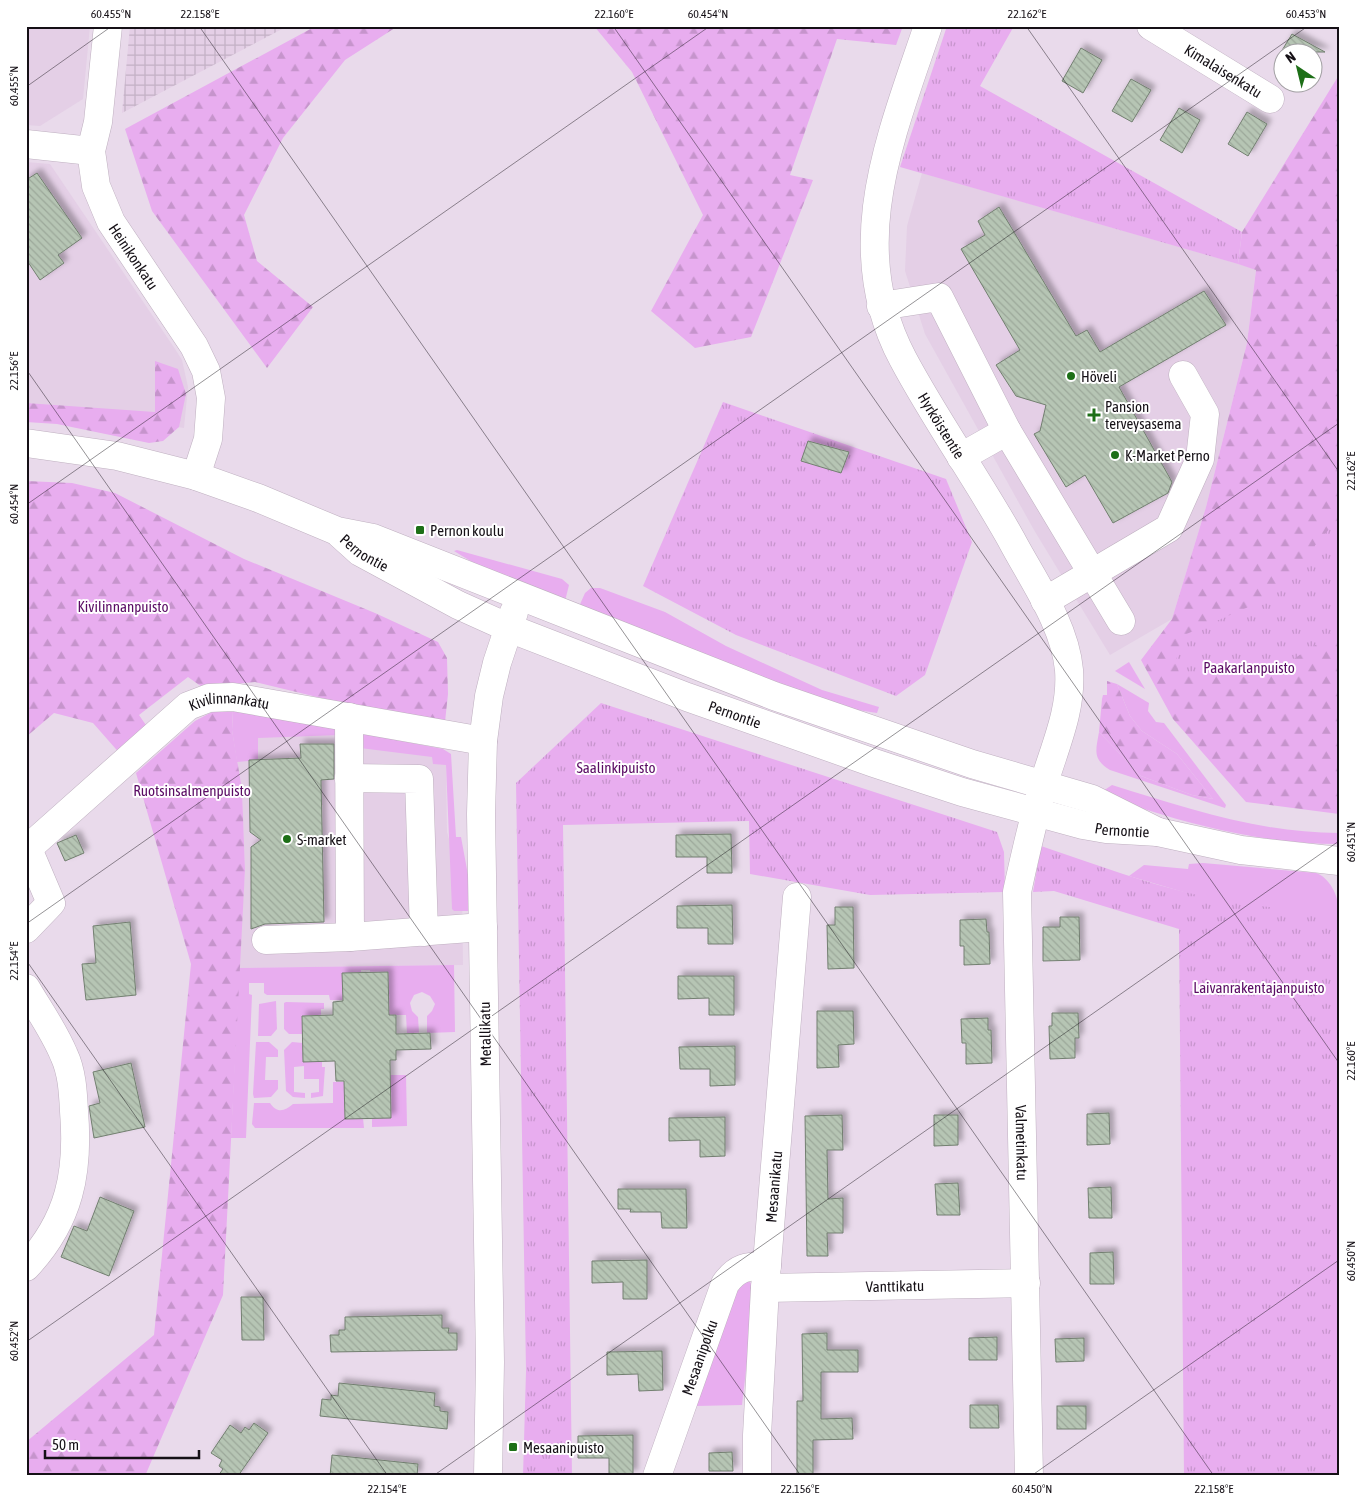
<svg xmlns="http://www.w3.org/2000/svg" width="1365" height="1502" font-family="'Asap Condensed',sans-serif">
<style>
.built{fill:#e4cfe6}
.industrial{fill:url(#industrial-grid)}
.grass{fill:#e8adef}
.forest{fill:url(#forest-firs)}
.park{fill:url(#park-tufts)}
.building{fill:url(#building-back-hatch);stroke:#727f70;filter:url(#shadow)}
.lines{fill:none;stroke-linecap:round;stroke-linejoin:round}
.minor-casing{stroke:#bfb0c0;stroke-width:29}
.minor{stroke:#fff;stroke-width:28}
.ticks{fill:none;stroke:#151016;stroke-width:1;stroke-opacity:0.45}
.poi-dot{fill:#1d6f17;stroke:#fff;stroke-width:2}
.labels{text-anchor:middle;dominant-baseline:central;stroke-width:4;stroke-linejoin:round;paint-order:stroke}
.street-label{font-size:15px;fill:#151016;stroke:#fff}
.poi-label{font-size:15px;fill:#151016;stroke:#fff;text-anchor:start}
.park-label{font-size:15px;fill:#5a0b64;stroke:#fff}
.neatline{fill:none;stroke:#151016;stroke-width:2}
.ticks-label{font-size:12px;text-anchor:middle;fill:#151016}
</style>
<defs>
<pattern id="industrial-grid" width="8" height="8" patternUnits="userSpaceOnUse" patternTransform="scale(1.25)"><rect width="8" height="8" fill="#e4cfe6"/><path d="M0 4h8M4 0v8" fill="none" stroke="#c3b1c5"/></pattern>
<pattern id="forest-firs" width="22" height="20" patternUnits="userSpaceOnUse" patternTransform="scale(1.25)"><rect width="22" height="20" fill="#e8adef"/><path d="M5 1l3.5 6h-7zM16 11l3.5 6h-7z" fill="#c694cc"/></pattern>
<pattern id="park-tufts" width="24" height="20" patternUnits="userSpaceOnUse" patternTransform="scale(1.25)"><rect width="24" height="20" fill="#e8adef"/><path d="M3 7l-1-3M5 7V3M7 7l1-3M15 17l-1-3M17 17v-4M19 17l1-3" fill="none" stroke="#c694cc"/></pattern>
<pattern id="building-back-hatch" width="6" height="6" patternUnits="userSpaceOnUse" patternTransform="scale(1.25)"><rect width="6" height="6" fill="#b6c5b4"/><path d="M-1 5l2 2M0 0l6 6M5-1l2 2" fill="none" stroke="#9ca89a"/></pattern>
<filter id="shadow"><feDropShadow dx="4.5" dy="-4.5" stdDeviation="2.5" flood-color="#0004"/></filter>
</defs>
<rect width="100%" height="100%" fill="#e9daeb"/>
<g class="built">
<path d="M26 26H90L83 99 40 126 26 125Z"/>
<path d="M26 162 50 164 175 349 182 360 188 387 184 428 26 405Z"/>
<path d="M922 173 1256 269 1247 343 1206 507 1172 619 1110 655 1034 530 925 334 905 271 907 226Z"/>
<path d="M237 711 429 747 446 765 447 832 462 886 463 965 239 968 245 870 242 789 232 730Z"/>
</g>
<path class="industrial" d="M130 26H288L122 113Z"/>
<g class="grass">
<path d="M457 550 562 579 569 585 564 605 500 579 454 551Z"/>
<path d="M591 588H600L665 612 726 646 822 690 879 707 877 713 819 704 577 611 585 593Z"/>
<path d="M1129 662 1145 689 1115 671Z"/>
<path d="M1117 684 1149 703 1148 711 1156 722 1164 723 1226 805 1225 808 1110 770C1092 759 1096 750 1099 732L1141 776 1192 795 1213 799 1177 754 1142 731 1130 716Z"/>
<path d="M233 710 342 730 340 735 258 738V760L237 762 232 730Z"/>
<path d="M360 733 443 749 451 754 456 837H461L468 875 470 911H454L452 909 446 765 433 764 432 757 360 748Z"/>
<path d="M1112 785C1186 808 1260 833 1339 833V844C1273 844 1206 829 1144 809 1130 804 1114 802 1103 791Z"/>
<path d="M1203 863 1316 873C1334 879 1345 910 1335 926 1333 929 1329 932 1327 934L1129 876 1144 865 1188 869 1189 864Z"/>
<path d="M454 965 455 1032 427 1033V1016L432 1011 435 1004 430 996 422 992 414 995 410 1003 412 1011 418 1017 419 1033H407L406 1015H389L388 972 370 973V970H361V973H343V1000H330L329 995H267L264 993V983H249V994L252 995 246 1138H231L239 968Z"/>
<path d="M276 1001 277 1029 271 1036H258L259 1004Z"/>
<path d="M286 1002 324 1003V1009H321V1015L302 1016V1034H289L284 1029V1003Z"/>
<path d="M256 1042H269L278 1050V1057H266L265 1080H278V1089L271 1097 254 1098 253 1094Z"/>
<path d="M292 1042 303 1043V1061H322V1067H325L323 1096 311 1098V1093L319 1092V1079H304V1066L294 1067V1092L305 1093V1098L293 1097 286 1091 284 1050Z"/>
<path d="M390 1075H406L407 1126 372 1127V1118Z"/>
<path d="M333 1082H344L345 1118H363L364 1128H255L252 1124 254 1103H270C277 1114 285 1111 293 1104L333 1103Z"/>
<path d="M743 1281 750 1282 755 1291 742 1405 696 1406 730 1295Z"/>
</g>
<g class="forest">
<path d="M316 26H398L345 60 283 138 244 215 257 261 313 307 267 368 152 211 125 129Z"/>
<path d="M594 26H903L896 45 837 39 790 175 813 180 751 337 695 348 651 311 703 215 632 72Z"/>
<path d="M1339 75V814L1246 802 1173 719 1141 660 1172 619 1206 507 1247 343 1256 270 1238 264 1242 232Z"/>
<path d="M155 361 178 369 186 394 179 427 163 441 149 443 57 424 26 422V403L155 412Z"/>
<path d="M26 481 72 483 115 493 244 559 375 613 438 642 447 658 448 694 445 722 429 724 255 682 202 687 188 677 139 715 148 728 122 756 93 723 54 713 26 737Z"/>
<path d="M1107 681 1117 684 1130 716 1142 731 1177 754 1213 799 1192 795 1141 776 1099 732 1102 699 1103 695H1107Z"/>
<path d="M233 710 232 730 242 789 245 870 223 1295 145 1476H26V1442L154 1335 191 964 136 773 195 721 212 712Z"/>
</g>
<g class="park">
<path d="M947 26H1014L980 86 1242 232 1238 264 900 167Z"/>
<path d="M723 402 946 479 972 542 925 675 896 696 736 635 643 586Z"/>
<path d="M1339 518V625L1325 639 1273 672 1180 676 1176 661 1182 636 1269 598Z"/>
<path d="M601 703 997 832 1004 852 1005 892 870 895 750 874 749 821 563 825 572 1476H523L526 1371 516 783Z"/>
<path d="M1041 846C1103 867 1166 891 1232 902 1267 908 1303 910 1339 913V1476H1184L1179 929 1054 891 1033 892Z"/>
</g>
<g class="building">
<path d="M1292 34 1325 52H1281Z"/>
<path d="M1081 48 1102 60 1083 93 1062 81Z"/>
<path d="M1131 79 1151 90 1132 122 1112 111Z"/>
<path d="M1179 108 1200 120 1182 153 1160 140Z"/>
<path d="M1247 112 1267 124 1248 156 1228 144Z"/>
<path d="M37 173 82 238 58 255 64 263 40 280 26 259V180Z"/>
<path d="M999 207 1076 336 1087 330 1100 352 1204 291 1226 325 1119 387 1172 482 1168 493 1113 523 1085 475 1066 487 1034 434 1040 431 1046 405 1016 396 996 365 1020 350 961 249 985 235 978 221Z"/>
<path d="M808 441 849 452 841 473 801 461Z"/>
<path d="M300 744H334V779L321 780 324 922 265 924 251 929V847L261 840 250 832 249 760 301 758Z"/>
<path d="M731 834 732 873H707V857H676V835Z"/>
<path d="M76 835 84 853 65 861 57 843Z"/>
<path d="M732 905 733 944H708V928H677V906Z"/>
<path d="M835 907H853L854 968 828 969 827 925H835Z"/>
<path d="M1060 917H1079L1080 960 1043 961V927H1060Z"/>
<path d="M986 919 987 932H989L990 964 964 965V946H960V920Z"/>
<path d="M130 922 136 995 86 1000 82 964 96 963 93 926Z"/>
<path d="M388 972 389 1015H396V1034L430 1033 431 1049 396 1050V1060H390L391 1118 345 1119 344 1081H336L335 1061 303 1062 302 1016 333 1015V1002L343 1001 342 973Z"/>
<path d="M678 976H734V1015H709V998L678 999Z"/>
<path d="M817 1011H853L854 1044 838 1045 839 1067 817 1068Z"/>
<path d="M1052 1013H1078L1079 1038H1075V1058L1050 1059 1049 1026H1052Z"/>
<path d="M988 1018V1030H991L992 1063 966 1064V1043H962L961 1019Z"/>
<path d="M735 1046V1085L710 1086V1069H680L679 1047Z"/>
<path d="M131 1063 145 1127 94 1138 89 1106 100 1103 93 1072Z"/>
<path d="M1109 1113 1110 1144 1087 1145V1114Z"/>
<path d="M842 1115 843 1150H827L828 1199 843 1198V1233H827L828 1256H807L805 1116Z"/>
<path d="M934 1115H958V1145L934 1146Z"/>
<path d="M725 1117V1156L700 1157V1140L669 1141V1118Z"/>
<path d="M958 1183 960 1215H937L935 1184Z"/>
<path d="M1111 1187 1112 1218H1089L1088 1188Z"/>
<path d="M618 1189H686L687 1228H662L661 1212H630L631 1209H618Z"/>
<path d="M100 1197 134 1211 109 1276 61 1257 74 1226 87 1231Z"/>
<path d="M1113 1252 1114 1284H1090V1253Z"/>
<path d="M647 1260V1299H623V1282L592 1283V1261Z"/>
<path d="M241 1297H263L264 1340H242Z"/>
<path d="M442 1315V1328H449L448 1333H457V1350L331 1352 330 1335H339V1330H345V1317Z"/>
<path d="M827 1333V1350H858V1372H821V1419L852 1418 853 1439 813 1440V1476H797V1401H803L802 1334Z"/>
<path d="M997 1337V1360H969V1338Z"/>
<path d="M1084 1338V1361L1056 1362 1055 1339Z"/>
<path d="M662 1351 663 1390 639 1391 638 1374 607 1375V1352Z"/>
<path d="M339 1383 435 1393 434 1406 440 1407V1411L448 1412 447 1429 320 1416 322 1399 331 1400V1395L338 1396Z"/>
<path d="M970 1405H998L999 1428H970Z"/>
<rect x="1057" y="1406" width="29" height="23"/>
<path d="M254 1423 268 1433 238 1476H218L223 1469 219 1466 222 1460 211 1453 230 1425 241 1433 245 1427 249 1430Z"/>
<path d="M633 1435V1474H609V1458H578V1436Z"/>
<path d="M732 1452 733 1471H709V1453Z"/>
<path d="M332 1455 418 1464 417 1476H330Z"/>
</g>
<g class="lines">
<g class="minor-casing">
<g id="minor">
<path id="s1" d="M108 26 98 122 91 151 96 186 111 222 194 346 206 371 211 398 208 439 196 476"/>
<path id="s2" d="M928 26C891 136 843 247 903 359 936 421 977 478 1011 539 1032 579 1065 624 1069 670 1072 710 1055 746 1044 783 1033 819 1025 855 1017 892L1029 1476"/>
<path id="s3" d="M1151 26 1270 99"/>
<path d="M26 144 91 151"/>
<path d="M881 306 939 297 1007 431 1121 621"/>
<path d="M26 443 117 456 196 476 258 498 337 531 373 538 774 696 972 764 1092 799 1158 832"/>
<path d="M961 457 1007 431"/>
<path id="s4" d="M340 534 360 552 458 605 509 628 687 697 874 763 962 792 1083 825 1106 829 1158 832 1241 850 1339 861"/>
<path d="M1045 601 1169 528 1200 459 1205 414 1183 375"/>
<path d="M349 717 350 937 483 927"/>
<path d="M349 778 419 779 424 932"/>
<path id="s5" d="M26 850 188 706 209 698 233 697 483 741"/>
<path d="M26 929 51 903 28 849"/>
<path d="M266 940 350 937"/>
<path d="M26 988C39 1010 54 1031 64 1055 72 1072 73 1092 74 1111 79 1172 70 1220 26 1267"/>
<path id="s6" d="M765 1288 1026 1283"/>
<path d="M488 1476 490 1362 481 814 483 741 489 696 497 663 514 612"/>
<path id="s7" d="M657 1476 725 1284C737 1267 747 1266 767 1266"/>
<path id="s8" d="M757 1476V1435L765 1288 797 897"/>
</g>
</g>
<use href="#minor" class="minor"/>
</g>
<path class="ticks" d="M199 26 1214 1476M613 26 1339 1063M1026 26 1339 472M26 87 112 26M26 369 801 1476M26 505 710 26M26 924 1308 26M26 960 388 1476M26 1342 1339 423M433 1476 1339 841M1031 1476 1339 1260"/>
<g class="poi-dot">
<circle cx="1071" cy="376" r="5"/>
<path d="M1091.5 407.5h5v5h5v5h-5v5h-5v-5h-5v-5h5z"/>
<circle cx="1115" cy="455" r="5"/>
<rect x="415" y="525" width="10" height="10" rx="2.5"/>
<circle cx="287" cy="839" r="5"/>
<rect x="508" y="1442" width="10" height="10" rx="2.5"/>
</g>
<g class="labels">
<g class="street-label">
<text stroke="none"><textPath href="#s3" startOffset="85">Kimalaisenkatu</textPath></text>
<text stroke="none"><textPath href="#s1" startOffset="242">Heinikonkatu</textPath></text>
<text stroke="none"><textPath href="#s2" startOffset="422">Hyrköistentie</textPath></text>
<text stroke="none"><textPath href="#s4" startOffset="31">Pernontie</textPath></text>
<text stroke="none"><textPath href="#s5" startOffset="259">Kivilinnankatu</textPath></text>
<text stroke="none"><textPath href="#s4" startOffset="436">Pernontie</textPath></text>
<text stroke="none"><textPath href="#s4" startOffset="841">Pernontie</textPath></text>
<text transform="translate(485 1034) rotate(-91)">Metallikatu</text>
<text stroke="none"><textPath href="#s2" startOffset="1179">Valmetinkatu</textPath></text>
<text stroke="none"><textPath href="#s8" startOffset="290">Mesaanikatu</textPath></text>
<text stroke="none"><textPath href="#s6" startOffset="130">Vanttikatu</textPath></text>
<text stroke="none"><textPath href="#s7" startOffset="126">Mesaanipolku</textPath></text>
</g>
<g class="poi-label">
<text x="1081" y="376">Höveli</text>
<text x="1105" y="406">Pansion<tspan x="1105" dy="17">terveysasema</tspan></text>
<text x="1125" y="455">K-Market Perno</text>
<text x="430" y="530">Pernon koulu</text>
<text x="297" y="839">S-market</text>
<text x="523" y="1447">Mesaanipuisto</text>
</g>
<g class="park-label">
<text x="123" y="606">Kivilinnanpuisto</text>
<text x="1249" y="667">Paakarlanpuisto</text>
<text x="616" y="767">Saalinkipuisto</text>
<text x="192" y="790">Ruotsinsalmenpuisto</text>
<text x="1259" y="987">Laivanrakentajanpuisto</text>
</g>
</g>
<rect width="1365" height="1502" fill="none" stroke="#ffffff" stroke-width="55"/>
<g transform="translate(1298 68) rotate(325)"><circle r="24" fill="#ffffff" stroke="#a19fa2"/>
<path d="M0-4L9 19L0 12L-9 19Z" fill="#1d6f17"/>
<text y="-8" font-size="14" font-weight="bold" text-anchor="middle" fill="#151016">N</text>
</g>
<path d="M45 1450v8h154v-8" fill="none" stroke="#151016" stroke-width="2.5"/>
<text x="52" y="1450" font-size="15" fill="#151016" stroke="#ffffff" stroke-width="4" paint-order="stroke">50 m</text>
<rect x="28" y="28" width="1310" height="1446" class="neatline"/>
<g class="ticks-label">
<text x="111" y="18">60.455°N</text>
<text x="200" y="18">22.158°E</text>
<text x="614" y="18">22.160°E</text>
<text x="708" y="18">60.454°N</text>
<text x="1027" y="18">22.162°E</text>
<text x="1306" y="18">60.453°N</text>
<text transform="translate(14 86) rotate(-90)" y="4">60.455°N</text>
<text transform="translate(14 371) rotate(-90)" y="4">22.156°E</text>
<text transform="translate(1351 471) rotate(-90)" y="4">22.162°E</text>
<text transform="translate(14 504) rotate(-90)" y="4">60.454°N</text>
<text transform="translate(1351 842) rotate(-90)" y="4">60.451°N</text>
<text transform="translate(14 961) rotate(-90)" y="4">22.154°E</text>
<text transform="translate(1351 1061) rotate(-90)" y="4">22.160°E</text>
<text transform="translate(1351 1261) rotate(-90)" y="4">60.450°N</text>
<text transform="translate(14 1341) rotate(-90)" y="4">60.452°N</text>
<text x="387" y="1493">22.154°E</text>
<text x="800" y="1493">22.156°E</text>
<text x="1032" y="1493">60.450°N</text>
<text x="1214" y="1493">22.158°E</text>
</g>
</svg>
